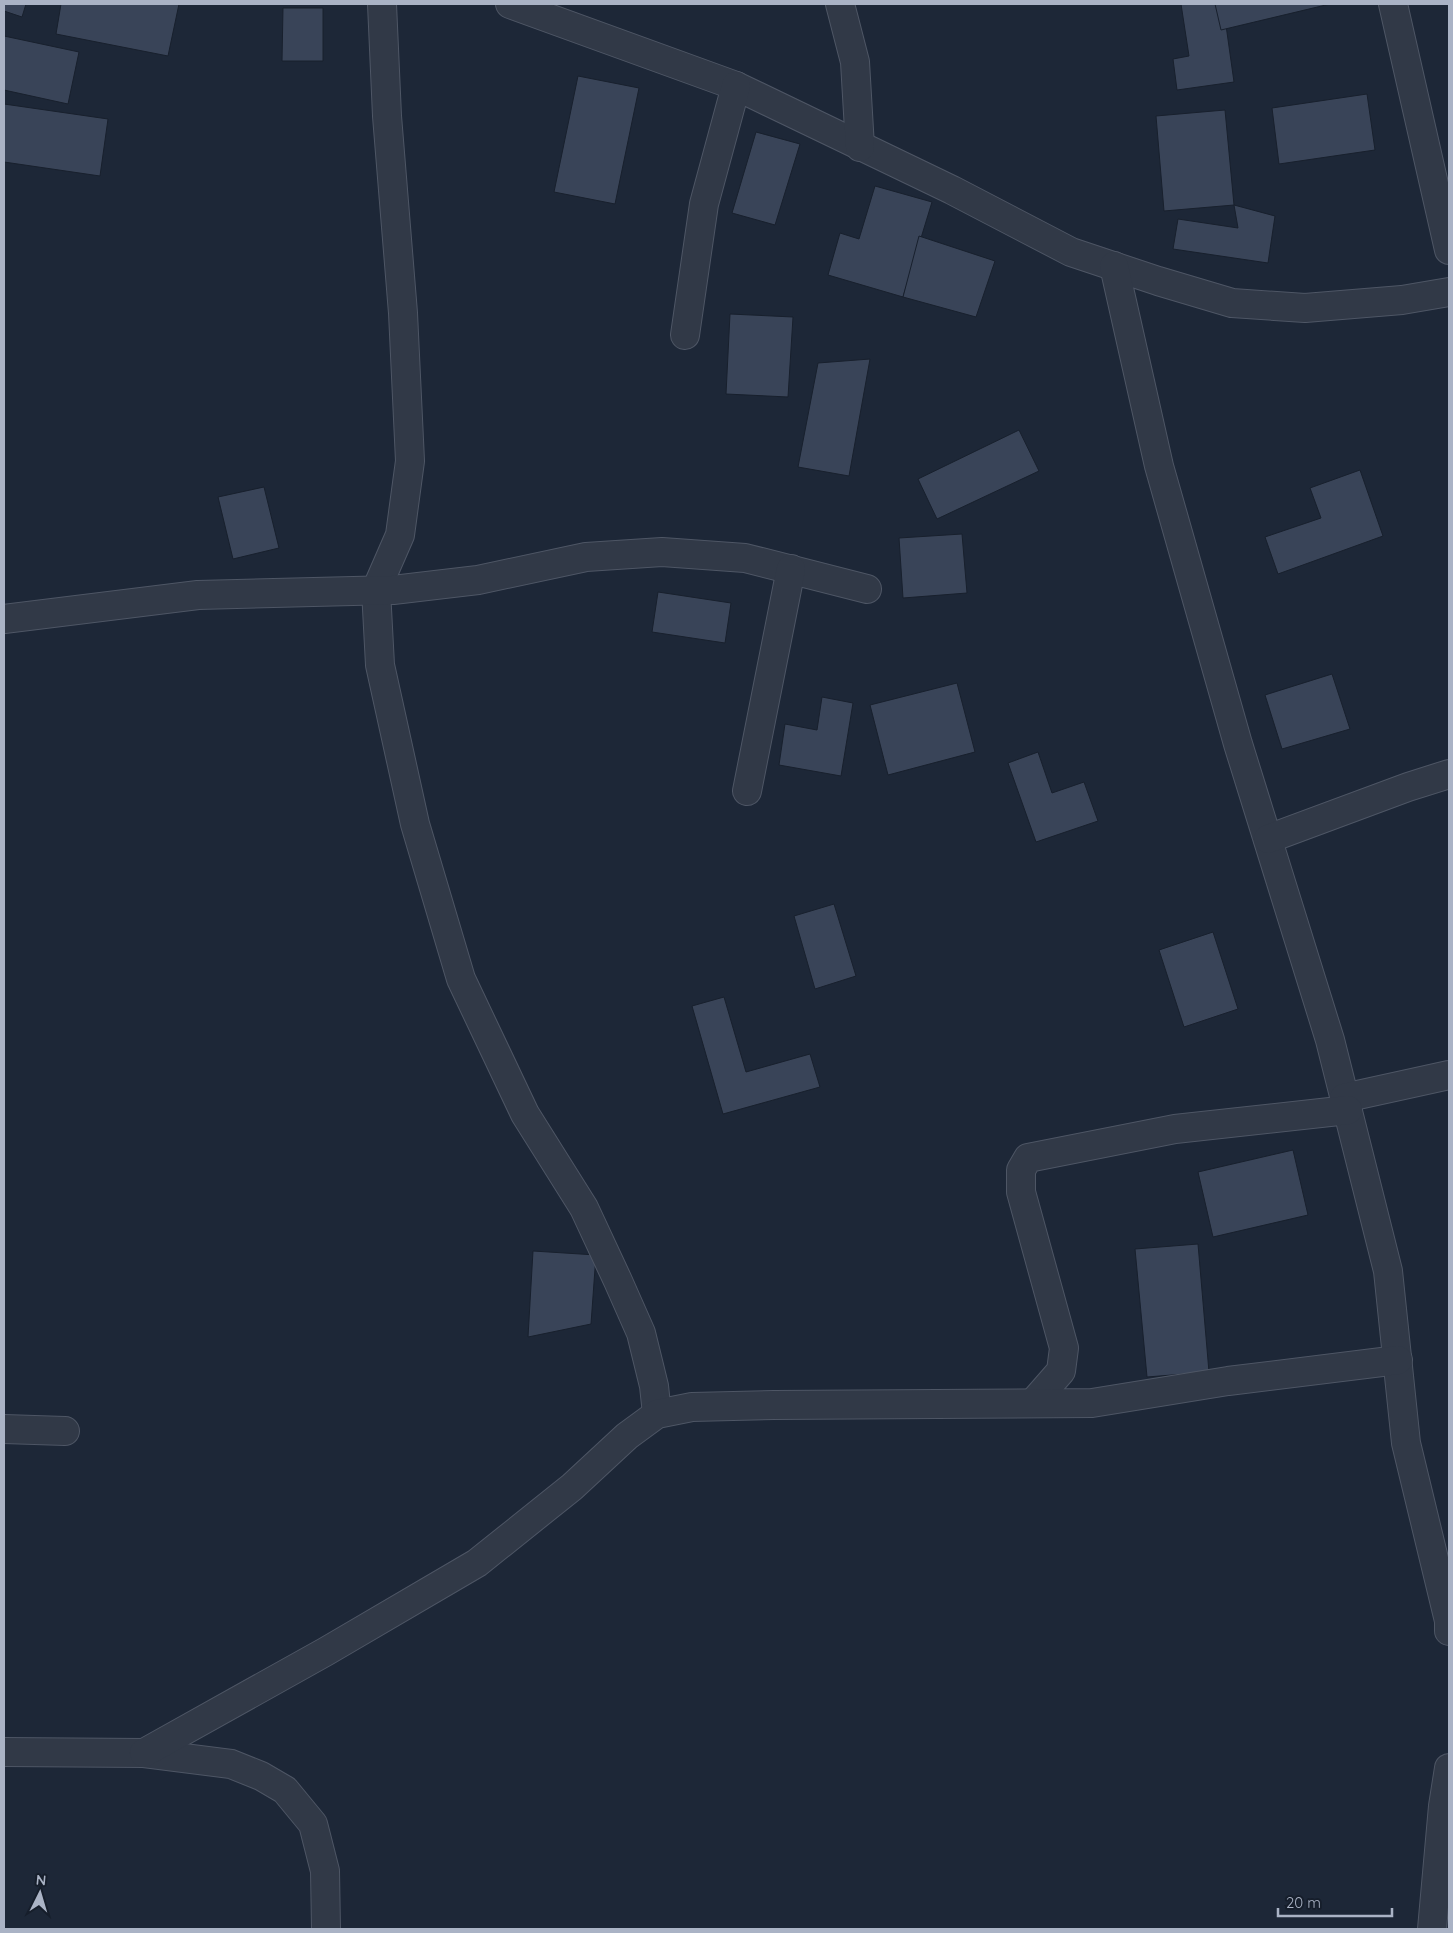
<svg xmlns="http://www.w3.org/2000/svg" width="1453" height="1933" font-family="Quicksand,sans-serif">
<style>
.building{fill:#394458;stroke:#18202d}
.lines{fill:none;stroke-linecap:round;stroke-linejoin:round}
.minor-casing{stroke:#4e5665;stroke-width:30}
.minor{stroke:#313947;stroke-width:28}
</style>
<rect width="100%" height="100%" fill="#1d2737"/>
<g class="building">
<path d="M4 4H26L22 17 4 11Z"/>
<path d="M61 4H179L168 56 56 34Z"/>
<path d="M1181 4H1223L1234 82 1177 90 1173 59 1189 56Z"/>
<path d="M1215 4H1330L1221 30Z"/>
<path d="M283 8H323V61H282Z"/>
<path d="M4 36 79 52 68 104 4 90Z"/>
<path d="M578 76 639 88 615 204 554 192Z"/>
<path d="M1367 94 1375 150 1279 164 1272 108Z"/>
<path d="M4 104 108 119 100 176 4 162Z"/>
<path d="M1225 110 1234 205 1164 211 1156 116Z"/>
<path d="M756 132 800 144 775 225 732 213Z"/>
<path d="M875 186 932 202 903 297 828 275 840 233 859 239Z"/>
<path d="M1234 205 1275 216 1268 263 1173 249 1178 219 1238 228Z"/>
<path d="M919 236 995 261 976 317 903 297Z"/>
<path d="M730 314 793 317 788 397 726 394Z"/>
<path d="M870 359 849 476 798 467 818 363Z"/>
<path d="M1019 430 1039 471 937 519 918 479Z"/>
<path d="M1360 470 1383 536 1278 574 1265 537 1321 518 1310 488Z"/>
<path d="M264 487 279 548 233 559 218 497Z"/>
<path d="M962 534 967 593 903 598 899 538Z"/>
<path d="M658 592 731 603 725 643 652 632Z"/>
<path d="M1332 674 1350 729 1282 749 1265 695Z"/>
<path d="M957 683 975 752 888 775 870 705Z"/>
<path d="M822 697 853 703 841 776 779 765 785 724 817 730Z"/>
<path d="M1038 752 1052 793 1084 782 1098 821 1036 842 1008 763Z"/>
<path d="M834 904 856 976 815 989 794 916Z"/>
<path d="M1213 932 1238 1009 1184 1027 1159 950Z"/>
<path d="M724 997 746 1072 810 1054 820 1087 723 1114 692 1006Z"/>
<path d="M1293 1150 1308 1215 1213 1237 1198 1172Z"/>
<path d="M1198 1244 1209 1372 1147 1377 1135 1249Z"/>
<path d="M533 1251 596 1255 591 1324 528 1337Z"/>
</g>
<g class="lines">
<g class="minor-casing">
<g id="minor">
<path d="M382 4 387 116 403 313 410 461 400 535 376 590 380 665 415 824 461 979 525 1114 584 1208 618 1281 641 1333 654 1386 657 1414"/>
<path d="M510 4 736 86 952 190 1071 252 1158 281 1232 303 1305 308 1402 300 1449 292"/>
<path d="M840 4 855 62 860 147"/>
<path d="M1393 4 1449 250"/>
<path d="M1114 266 1159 466 1238 744 1330 1040 1388 1271 1406 1443 1449 1621V1631"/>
<path d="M685 335 704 204 736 86"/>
<path d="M4 619 198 595 393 590 478 580 586 557 662 552 745 558 867 589"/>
<path d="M747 791 791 569"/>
<path d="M1268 839 1408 787 1449 774"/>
<path d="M1344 1098 1449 1075"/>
<path d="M1033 1403 1061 1371 1064 1348 1021 1192V1170L1028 1158 1175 1129 1348 1110"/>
<path d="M4 1429 65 1431"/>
<path d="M4 1752 144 1753 231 1764 261 1776 285 1790 313 1824 325 1871 326 1929"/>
<path d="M144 1753 325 1652 477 1563 572 1487 627 1436 657 1414 692 1407 774 1405 1092 1403 1228 1381 1398 1360"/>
<path d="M1432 1929 1443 1806 1449 1768"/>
</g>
</g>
<use href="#minor" class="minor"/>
</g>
<rect width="1453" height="1933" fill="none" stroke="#aab3c5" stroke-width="10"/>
<g transform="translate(40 1893) rotate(5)" stroke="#161e2b" stroke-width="4" paint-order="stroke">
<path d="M0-4L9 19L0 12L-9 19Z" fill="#aab3c5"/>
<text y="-8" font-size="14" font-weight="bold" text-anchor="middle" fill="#aab3c5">N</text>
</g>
<path d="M1278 1908v8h114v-8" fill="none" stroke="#aab3c5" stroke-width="2.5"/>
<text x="1286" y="1908" font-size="15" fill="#aab3c5" stroke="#161e2b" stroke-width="4" paint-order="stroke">20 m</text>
</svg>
